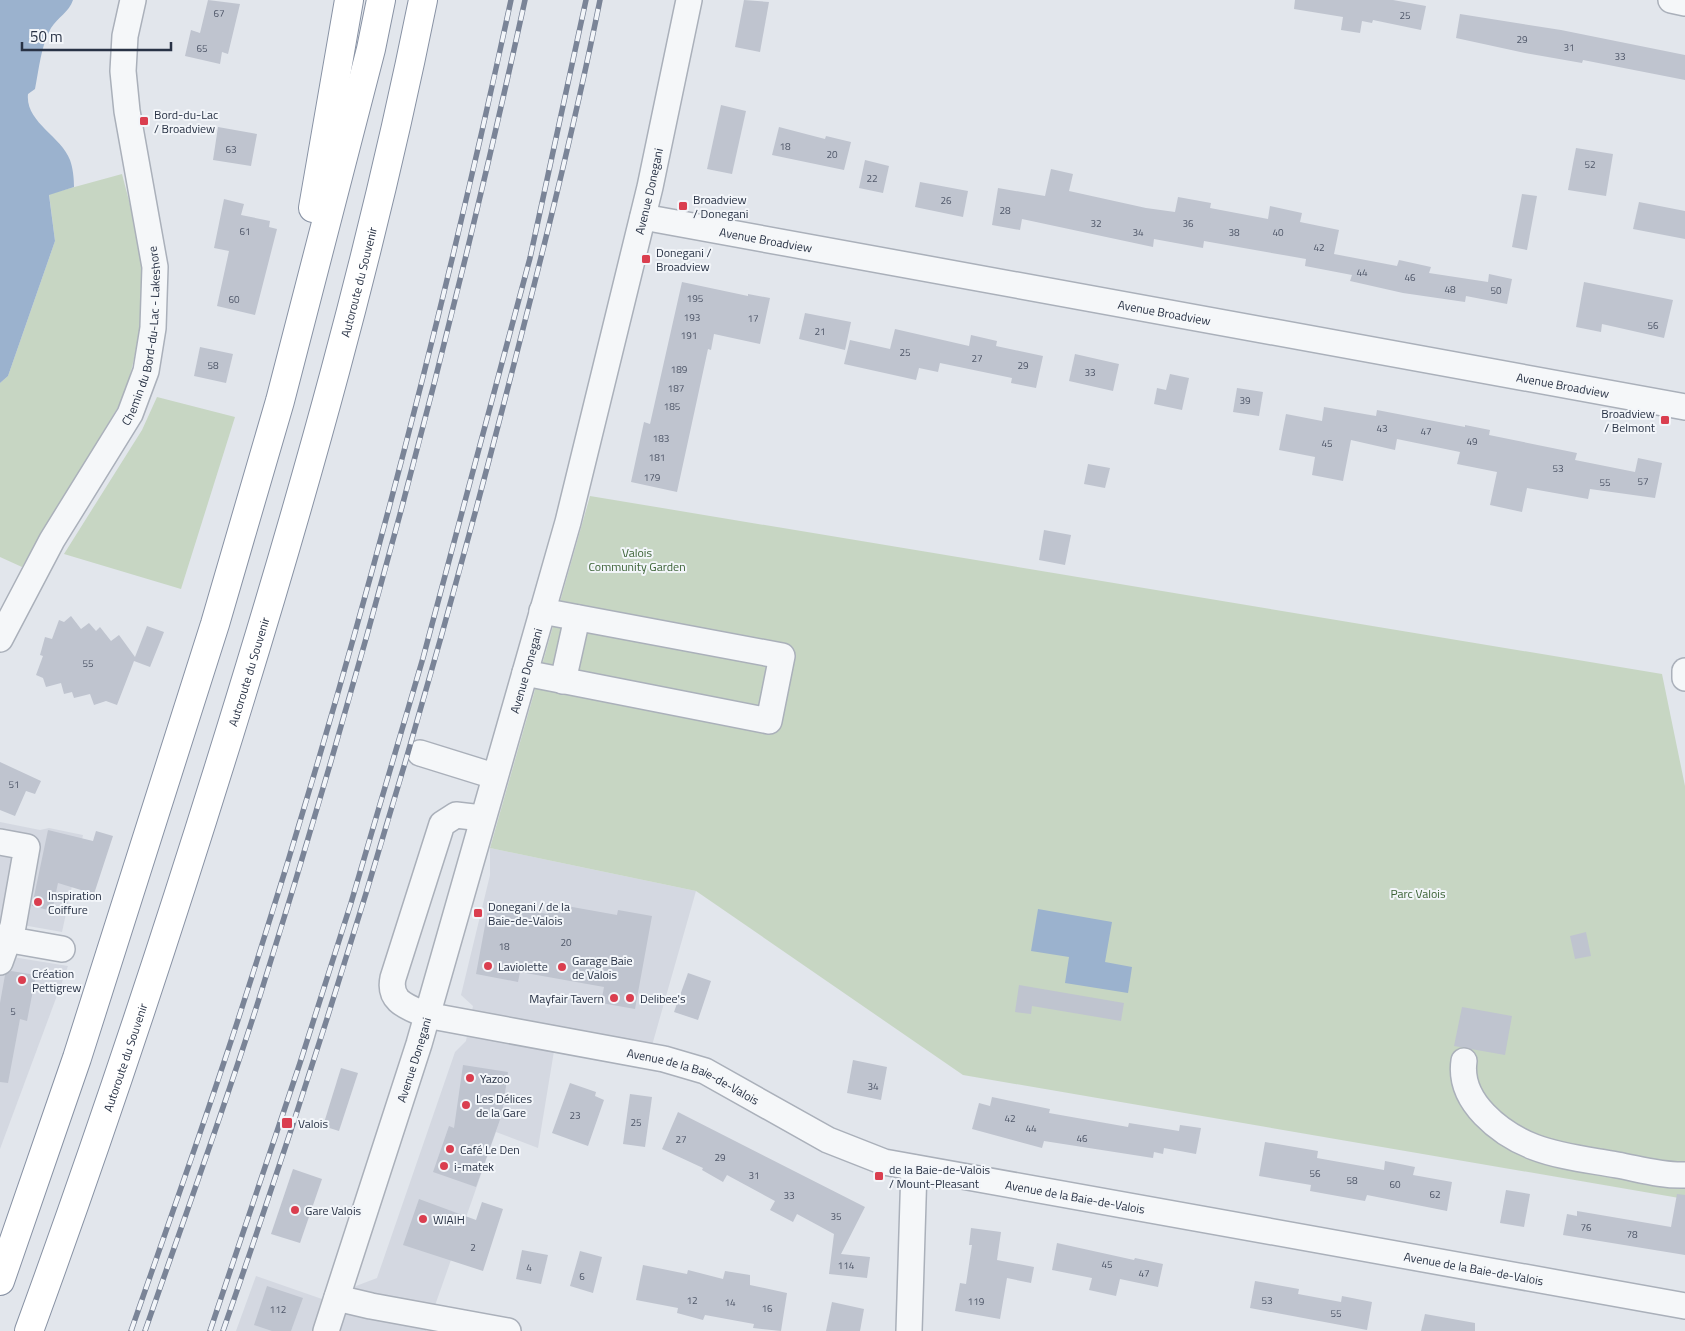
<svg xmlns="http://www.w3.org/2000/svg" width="1685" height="1331" font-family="'Titillium Web',sans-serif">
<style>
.built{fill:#d4d8e1}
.green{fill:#c7d6c3}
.water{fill:#9bb2ce}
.building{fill:#bfc4cf}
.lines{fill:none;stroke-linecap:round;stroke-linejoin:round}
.minor-casing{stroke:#aab0ba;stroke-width:28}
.highway-casing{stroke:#8892a4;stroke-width:30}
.minor{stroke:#f5f7f9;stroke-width:25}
.highway{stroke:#fff;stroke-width:28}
.rail-casing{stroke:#7a8497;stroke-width:5.5}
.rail{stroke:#f2f5f9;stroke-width:4;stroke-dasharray:11;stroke-linecap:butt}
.poi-dot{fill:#da3e4f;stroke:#f2f5f9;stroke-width:2}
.labels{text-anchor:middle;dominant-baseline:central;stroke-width:4;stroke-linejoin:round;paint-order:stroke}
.number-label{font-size:10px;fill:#4e5668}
.poi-label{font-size:12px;fill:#283245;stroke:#f2f5f9;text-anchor:start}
.street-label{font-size:12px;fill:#283245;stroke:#f2f5f9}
.park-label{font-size:12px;fill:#3b6235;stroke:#f2f5f9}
</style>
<rect width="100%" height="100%" fill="#e2e6ec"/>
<g class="built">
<path d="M0 822 40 830 49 828 83 835 62 932 0 921Z"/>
<path d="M490 848 696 891 647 1063 555 1045 538 1148 496 1132 426 1331H236L256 1276 322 1299 377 1278 455 1052 466 1041 473 1006 461 995 490 875Z"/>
<path d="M0 955 68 966 0 1149Z"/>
</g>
<g class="green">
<path d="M122 174C128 198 136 224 140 249 147 292 138 368 118 407L22 567 0 557V383L8 376 55 241 49 194Z"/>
<path d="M157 397 235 417 181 589 64 554 142 430Z"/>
<path d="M590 496 1662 674 1685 786V1199L963 1075 696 891 490 848Z"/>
</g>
<g class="water">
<path d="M0 0H73C69 12 58 17 51 28 41 45 39 69 35 89L28 94C25 122 61 136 70 160 73 168 74 179 74 187L49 195 55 241 8 376 0 383Z"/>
<path d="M1038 909 1112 922 1105 962 1132 967 1128 993 1065 983 1069 957 1031 951Z"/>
</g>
<g class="building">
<path d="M208 0 240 4 228 54 222 52 220 64 185 56 191 30 200 33Z"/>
<path d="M744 0 769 2 760 52 735 47Z"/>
<path d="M1295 0H1393L1426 6 1421 30 1373 20 1372 23 1362 21 1360 33 1341 30 1343 17 1294 9Z"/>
<path d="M1460 14 1561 30 1685 55V80L1583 60 1582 63 1525 53 1456 38Z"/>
<path d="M721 105 746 111 732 174 707 169Z"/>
<path d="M218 127 257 134 251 166 213 160Z"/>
<path d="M779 127 825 139 826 136 851 142 844 170 772 155Z"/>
<path d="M1576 148 1613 154 1606 196 1568 190Z"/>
<path d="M865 160 889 166 883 193 859 188Z"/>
<path d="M1051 169 1073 174 1069 191 1146 208 1175 212 1178 197 1211 203 1210 208 1268 219 1270 206 1302 213 1300 222 1339 230 1334 254 1397 266 1399 260 1431 267 1429 273 1488 282 1489 274 1512 279 1507 304 1466 296 1465 302 1403 293 1350 281 1352 275 1305 266 1306 259 1204 241 1203 248 1154 239 1153 247 1022 219 1020 230 992 225 998 188 1045 196Z"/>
<path d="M920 182 968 191 963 217 915 207Z"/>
<path d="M1522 194 1537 196 1527 250 1512 247Z"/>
<path d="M224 199 244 204 241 215 270 221 269 227 277 229 255 315 217 306 229 251 214 248Z"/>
<path d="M1639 202 1685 211V239L1633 229Z"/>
<path d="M682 282 748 296V294L770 298 760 344 714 334 711 350 708 349 677 492 631 482 644 422 650 424Z"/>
<path d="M1584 282 1673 300 1664 338 1602 324 1601 332 1576 327Z"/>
<path d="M805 313 851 322 845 350 799 339Z"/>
<path d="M895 329 969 346 971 335 997 341 996 346 1043 356 1036 388 1011 383 1012 378 940 363 938 372 919 368 916 380 844 364 850 340 890 349Z"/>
<path d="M200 347 233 354 226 383 194 376Z"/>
<path d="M1075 354 1119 364 1113 391 1069 381Z"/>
<path d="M1170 374 1189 378 1182 410 1154 404 1157 388 1166 390Z"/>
<path d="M1237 388 1263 392 1259 416 1233 412Z"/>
<path d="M1324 407 1376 416 1377 410 1465 427V425L1490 430 1489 435 1577 453 1575 460 1635 472 1638 458 1662 463 1655 498 1590 489 1588 499 1527 488 1522 512 1490 505 1497 472 1457 464 1460 452 1397 439 1395 450 1351 440 1343 481 1312 475 1315 457 1279 450 1286 414 1322 421Z"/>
<path d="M1088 464 1110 468 1105 488 1084 484Z"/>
<path d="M1044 530 1071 535 1065 565 1039 560Z"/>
<path d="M71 616 81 629 89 623 96 631 100 627 111 641 119 635 135 657 147 626 164 632 150 667 134 661 117 705 106 701 94 705 90 694 74 698 72 692 64 694 61 683 46 687 43 678 36 675 43 656 40 655 45 637 52 639 59 620 64 622Z"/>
<path d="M0 762 41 781 35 794 26 791 15 816 0 810Z"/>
<path d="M48 830 93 841 96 831 113 836 94 894 58 883 52 911 32 906Z"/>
<path d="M550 903 617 915 618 910 652 916 635 1009 601 1003 604 987 520 972 518 982 476 974 489 904 548 914Z"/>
<path d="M1586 932 1591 956 1575 959 1570 936Z"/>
<path d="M11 971 36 975 27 1021 20 1019 8 1083 0 1082V1003L5 975Z"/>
<path d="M688 973 711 981 698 1020 674 1012Z"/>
<path d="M1019 985 1124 1003 1121 1021 1032 1006 1031 1014 1015 1012Z"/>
<path d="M1462 1007 1512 1016 1505 1055 1454 1046Z"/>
<path d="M853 1060 887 1067 881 1100 847 1093Z"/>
<path d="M463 1065 508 1072 502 1114 476 1187 433 1172 449 1126 454 1128Z"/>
<path d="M341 1068 358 1073 339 1131 323 1126Z"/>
<path d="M570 1083 596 1092 595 1096 604 1100 588 1146 552 1133Z"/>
<path d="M630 1094 652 1097 645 1147 623 1144Z"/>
<path d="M992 1097 1050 1109 1049 1113 1128 1127 1129 1123 1179 1131 1180 1125 1201 1128 1196 1154 1164 1148 1163 1154 1154 1152 1153 1158 1044 1141 1042 1148 972 1129 979 1103 990 1106Z"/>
<path d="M678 1112 865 1207 841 1254 870 1257 867 1278 829 1274 834 1234 797 1214 793 1222 770 1210 775 1201 727 1175 723 1182 702 1170 703 1168 662 1149Z"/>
<path d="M1265 1142 1318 1151 1317 1158 1384 1170 1385 1161 1415 1167 1413 1175 1452 1182 1447 1211 1367 1195 1365 1201 1310 1191 1311 1185 1259 1176Z"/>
<path d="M293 1169 322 1179 300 1243 271 1234Z"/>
<path d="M1506 1190 1530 1194 1524 1227 1500 1223Z"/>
<path d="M1677 1194 1685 1195V1255L1563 1235 1567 1214 1577 1216V1211L1671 1227Z"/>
<path d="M419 1199 476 1220 482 1202 503 1209 483 1271 403 1245Z"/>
<path d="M971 1228 1001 1232 997 1260 1034 1267 1031 1283 1007 1278 1000 1319 955 1311 960 1283 966 1284 972 1245H969Z"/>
<path d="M1057 1243 1134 1260 1135 1258 1163 1264 1158 1287 1120 1279 1116 1296 1089 1290 1092 1278 1052 1270Z"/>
<path d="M522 1250 548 1255 541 1284 516 1279Z"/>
<path d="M580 1251 602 1257 593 1293 570 1286Z"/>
<path d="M643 1265 687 1274 688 1270 723 1279 725 1271 750 1275V1285L787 1293 781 1331 753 1328 754 1324 705 1315 703 1320 677 1313 678 1308 636 1300Z"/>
<path d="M1255 1281 1299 1289 1298 1294 1341 1302 1342 1296 1372 1302 1367 1330 1250 1308Z"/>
<path d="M267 1286 303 1298 291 1331H272L254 1325Z"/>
<path d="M832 1302 864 1309 860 1331H826Z"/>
<path d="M1425 1314 1475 1323V1331H1421Z"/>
</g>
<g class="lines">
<g class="minor-casing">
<g id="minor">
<path d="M1671 0 1685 3"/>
<path id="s1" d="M643 217 1685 407"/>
<path id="s2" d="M0 639 52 540 130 414 146 371 153 328 155 267 127 111 123 71 125 36 133 0"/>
<path d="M1685 671V678"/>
<path d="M525 673 769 721 782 656 542 611"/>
<path d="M563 681 577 618"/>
<path d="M420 753 494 776"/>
<path id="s3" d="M482 818 456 815 442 824 393 978C388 1002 408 1007 426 1015L664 1059 705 1071 828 1140 884 1162 1685 1306"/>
<path d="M0 842 27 847 13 926 0 962"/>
<path d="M0 938 62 949"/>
<path d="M1464 1061C1458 1102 1501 1134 1534 1147 1560 1157 1590 1160 1617 1165 1639 1169 1662 1176 1685 1175"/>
<path d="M337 1298 371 1306 508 1331"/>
<path id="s4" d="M326 1331 419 1044 568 522 650 187 689 0"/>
<path d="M909 1331 914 1168"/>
</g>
</g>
<g class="highway-casing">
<g id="highway">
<path d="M313 208 349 0"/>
<path d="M0 1281 77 1058 215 624 280 401 371 49 381 0"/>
<path id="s5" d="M29 1331C101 1134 167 935 229 735 304 493 373 249 423 0"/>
</g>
</g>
<use href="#minor" class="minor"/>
<use href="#highway" class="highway"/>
<g class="rail-casing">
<g id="rail">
<path d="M131 1331C170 1219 210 1108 246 995 351 669 439 335 511 0"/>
<path d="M145 1331C183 1222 223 1112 258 1002 362 672 451 338 525 0"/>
<path d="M210 1331 300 1063 351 903 423 658 530 258 586 0"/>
<path d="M223 1331C330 1024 424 714 505 399 539 267 573 134 600 0"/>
</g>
</g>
<use href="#rail" class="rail"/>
</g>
<g class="poi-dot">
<rect x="139" y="116" width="10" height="10" rx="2.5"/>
<rect x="678" y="201" width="10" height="10" rx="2.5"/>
<rect x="641" y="254" width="10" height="10" rx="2.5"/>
<rect x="1660" y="415" width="10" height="10" rx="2.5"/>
<circle cx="38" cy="902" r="5"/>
<rect x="473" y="908" width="10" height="10" rx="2.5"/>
<circle cx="488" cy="966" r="5"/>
<circle cx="562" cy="967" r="5"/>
<circle cx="22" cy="980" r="5"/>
<circle cx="614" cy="998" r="5"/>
<circle cx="630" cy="998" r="5"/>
<circle cx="470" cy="1078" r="5"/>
<circle cx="466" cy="1105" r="5"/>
<rect x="281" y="1117" width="12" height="12" rx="2.5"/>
<circle cx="450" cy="1149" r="5"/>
<circle cx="444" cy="1166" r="5"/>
<rect x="874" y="1171" width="10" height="10" rx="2.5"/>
<circle cx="295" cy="1210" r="5"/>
<circle cx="423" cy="1219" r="5"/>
</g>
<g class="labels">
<g class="number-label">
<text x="219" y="13">67</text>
<text x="1405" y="15">25</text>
<text x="1522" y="39">29</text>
<text x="1569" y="47">31</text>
<text x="202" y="48">65</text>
<text x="1620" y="56">33</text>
<text x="785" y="146">18</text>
<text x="231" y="149">63</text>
<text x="832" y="154">20</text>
<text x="1590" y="164">52</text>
<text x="872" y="178">22</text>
<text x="946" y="200">26</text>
<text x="1005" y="210">28</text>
<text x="1096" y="223">32</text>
<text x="1188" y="223">36</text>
<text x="245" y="231">61</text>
<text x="1138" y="232">34</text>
<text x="1234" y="232">38</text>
<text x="1278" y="232">40</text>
<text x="1319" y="247">42</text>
<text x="1362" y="272">44</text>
<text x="1410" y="277">46</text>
<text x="1450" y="289">48</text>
<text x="1496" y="290">50</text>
<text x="695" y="298">195</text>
<text x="234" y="299">60</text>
<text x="692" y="317">193</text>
<text x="753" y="318">17</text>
<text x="1653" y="325">56</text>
<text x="820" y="331">21</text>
<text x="689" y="335">191</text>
<text x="905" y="352">25</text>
<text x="977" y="358">27</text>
<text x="213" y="365">58</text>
<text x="1023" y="365">29</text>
<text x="679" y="369">189</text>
<text x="1090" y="372">33</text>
<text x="676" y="388">187</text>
<text x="1245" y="400">39</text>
<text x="672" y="406">185</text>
<text x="1382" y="428">43</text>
<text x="1426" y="431">47</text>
<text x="661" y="438">183</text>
<text x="1472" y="441">49</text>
<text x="1327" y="443">45</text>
<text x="657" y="457">181</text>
<text x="1558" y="468">53</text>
<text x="652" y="477">179</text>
<text x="1643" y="481">57</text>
<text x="1605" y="482">55</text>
<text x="88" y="663">55</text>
<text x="14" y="784">51</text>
<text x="566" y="942">20</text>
<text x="504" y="946">18</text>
<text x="13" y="1011">5</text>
<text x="873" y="1086">34</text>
<text x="575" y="1115">23</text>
<text x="1010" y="1118">42</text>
<text x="636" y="1122">25</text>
<text x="1031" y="1128">44</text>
<text x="1082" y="1138">46</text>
<text x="681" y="1139">27</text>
<text x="720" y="1157">29</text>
<text x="1315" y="1173">56</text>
<text x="754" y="1175">31</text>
<text x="1352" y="1180">58</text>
<text x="1395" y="1184">60</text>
<text x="1435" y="1194">62</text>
<text x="789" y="1195">33</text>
<text x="836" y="1216">35</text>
<text x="1586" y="1227">76</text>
<text x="1632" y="1234">78</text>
<text x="473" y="1247">2</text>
<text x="1107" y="1264">45</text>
<text x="846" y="1265">114</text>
<text x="529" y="1267">4</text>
<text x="1144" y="1273">47</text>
<text x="582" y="1276">6</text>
<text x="692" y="1300">12</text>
<text x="1267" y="1300">53</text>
<text x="976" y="1301">119</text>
<text x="730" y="1302">14</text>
<text x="767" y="1308">16</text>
<text x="278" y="1309">112</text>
<text x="1336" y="1313">55</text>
</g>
<g class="poi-label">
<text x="154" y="114">Bord-du-Lac<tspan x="154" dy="14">/ Broadview</tspan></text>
<text x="693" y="199">Broadview<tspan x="693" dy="14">/ Donegani</tspan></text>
<text x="656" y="252">Donegani /<tspan x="656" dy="14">Broadview</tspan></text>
<text x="1655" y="413" text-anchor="end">Broadview<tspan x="1655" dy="14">/ Belmont</tspan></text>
<text x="48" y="895">Inspiration<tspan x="48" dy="14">Coiffure</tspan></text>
<text x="488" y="906">Donegani / de la<tspan x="488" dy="14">Baie-de-Valois</tspan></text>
<text x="572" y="960">Garage Baie<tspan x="572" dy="14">de Valois</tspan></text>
<text x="498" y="966">Laviolette</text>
<text x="32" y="973">Création<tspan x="32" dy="14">Pettigrew</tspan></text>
<text x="604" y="998" text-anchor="end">Mayfair Tavern</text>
<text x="640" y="998">Delibee's</text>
<text x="480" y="1078">Yazoo</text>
<text x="476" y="1098">Les Délices<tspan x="476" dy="14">de la Gare</tspan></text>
<text x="298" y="1123">Valois</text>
<text x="460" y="1149">Café Le Den</text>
<text x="454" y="1166">i-matek</text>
<text x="889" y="1169">de la Baie-de-Valois<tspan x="889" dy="14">/ Mount-Pleasant</tspan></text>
<text x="305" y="1210">Gare Valois</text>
<text x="433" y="1219">WIAIH</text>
</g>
<g class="street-label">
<text stroke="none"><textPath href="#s4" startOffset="1185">Avenue Donegani</textPath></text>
<text stroke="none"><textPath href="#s1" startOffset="125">Avenue Broadview</textPath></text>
<text stroke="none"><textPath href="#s5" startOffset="1100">Autoroute du Souvenir</textPath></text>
<text stroke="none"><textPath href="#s1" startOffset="530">Avenue Broadview</textPath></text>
<text stroke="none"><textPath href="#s2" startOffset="340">Chemin du Bord-du-Lac - Lakeshore</textPath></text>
<text stroke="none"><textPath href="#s1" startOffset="935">Avenue Broadview</textPath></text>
<text stroke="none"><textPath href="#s4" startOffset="690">Avenue Donegani</textPath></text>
<text stroke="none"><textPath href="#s5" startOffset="695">Autoroute du Souvenir</textPath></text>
<text stroke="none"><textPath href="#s5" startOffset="290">Autoroute du Souvenir</textPath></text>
<text stroke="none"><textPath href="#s4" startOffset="285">Avenue Donegani</textPath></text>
<text stroke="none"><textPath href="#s3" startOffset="535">Avenue de la Baie-de-Valois</textPath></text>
<text stroke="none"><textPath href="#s3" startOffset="940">Avenue de la Baie-de-Valois</textPath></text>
<text stroke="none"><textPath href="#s3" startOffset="1345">Avenue de la Baie-de-Valois</textPath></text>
</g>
<g class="park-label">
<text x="637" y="552">Valois<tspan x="637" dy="14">Community Garden</tspan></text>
<text x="1418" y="893">Parc Valois</text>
</g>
</g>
<path d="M22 42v8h149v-8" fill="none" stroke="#283245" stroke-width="2.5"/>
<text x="30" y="42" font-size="15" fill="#283245" stroke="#f2f5f9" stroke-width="4" paint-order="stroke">50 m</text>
</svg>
